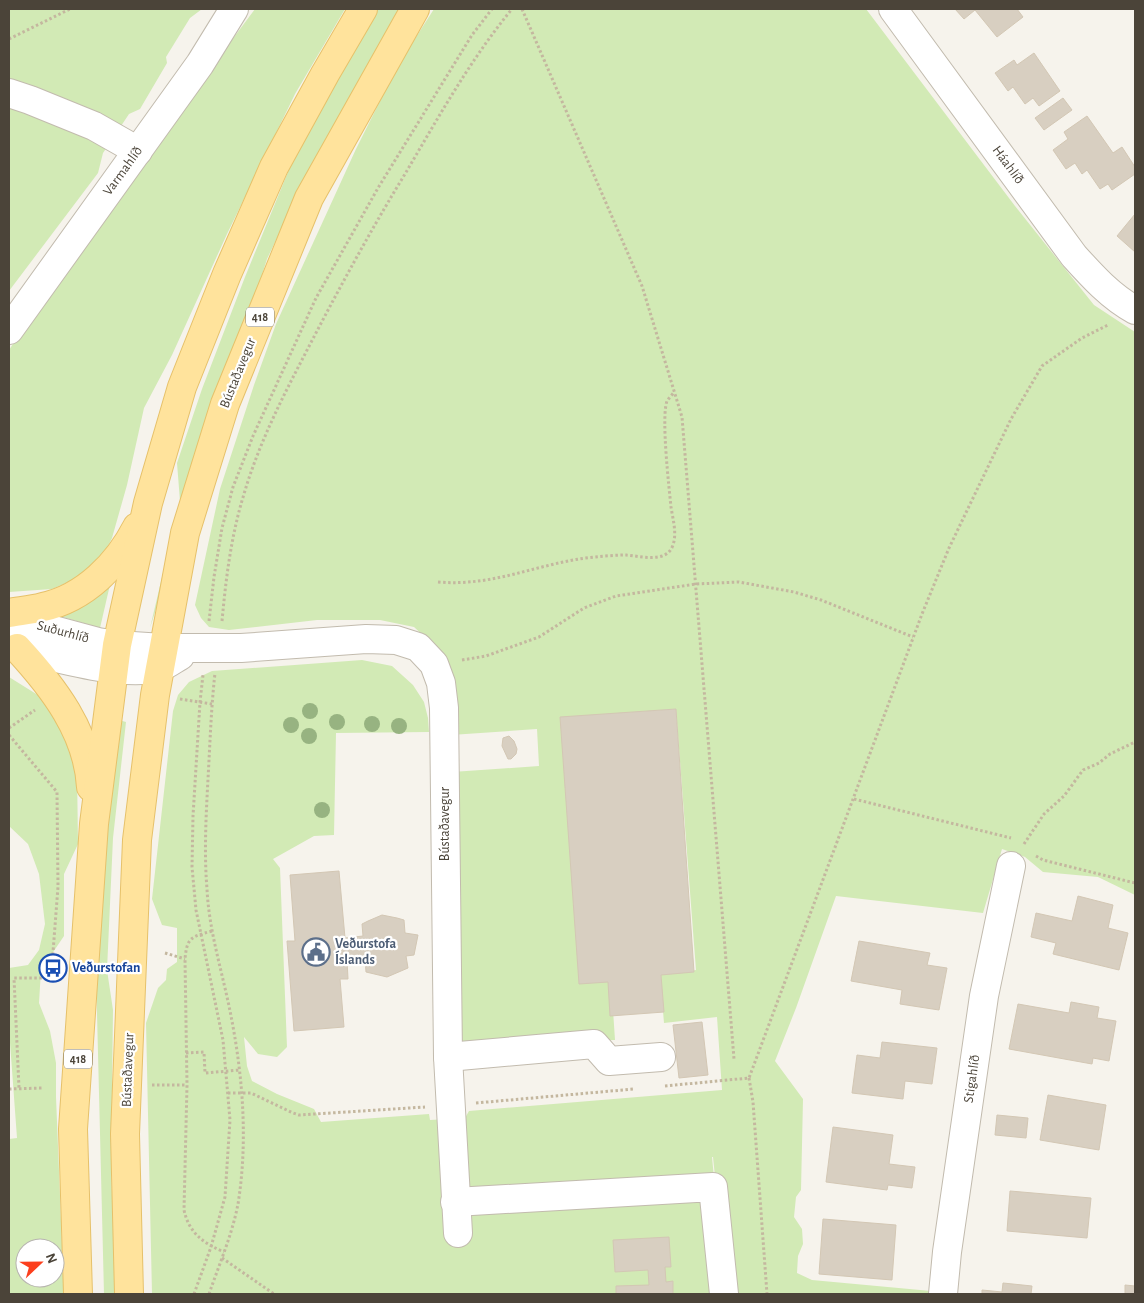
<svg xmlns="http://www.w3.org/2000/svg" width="1144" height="1303" font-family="'Alegreya Sans',sans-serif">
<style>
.green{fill:#d2eab5;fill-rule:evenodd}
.building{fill:#d8cfc1;stroke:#d3c7b4}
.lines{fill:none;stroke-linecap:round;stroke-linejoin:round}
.minor-casing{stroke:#c2bbae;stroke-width:30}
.major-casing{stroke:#e6c16a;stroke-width:30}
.path{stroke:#c4b79f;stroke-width:3;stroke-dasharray:2.5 2.5;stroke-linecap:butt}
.minor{stroke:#fff;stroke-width:28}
.major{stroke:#ffe39c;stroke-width:28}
.tree{fill:#97b381}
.labels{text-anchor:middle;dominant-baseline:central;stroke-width:4.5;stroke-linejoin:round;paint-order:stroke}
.shield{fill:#fff;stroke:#817c74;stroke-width:1}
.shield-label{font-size:12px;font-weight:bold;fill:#4b4439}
.street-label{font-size:14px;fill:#4b4439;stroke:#fff}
.service-label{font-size:14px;font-weight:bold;fill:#4e5e75;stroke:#fff;text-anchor:start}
.transit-label{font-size:14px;font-weight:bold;fill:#164399;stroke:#fff;text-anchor:start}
</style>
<rect width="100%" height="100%" fill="#f6f3ec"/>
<g class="green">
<path d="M9 9H202L190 18 166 57 167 63 140 109 129 114 103 153 98 173 9 291Z"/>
<path d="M255 9H345L295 94 227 234 172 355 144 408 127 485 112 538 99 565 82 576 52 589 9 592V350L73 253Z"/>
<path d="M376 9H400L310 168 267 259 150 628 180 501 177 463 202 389 245 277 299 145Z"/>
<path d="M434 9H866L1015 206 1094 305 1135 332V895L1098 877 1043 872 1025 857 1002 849 983 913 836 896 796 1008 775 1061 803 1099 801 1190 796 1197 794 1217 802 1229 803 1244 798 1256 797 1273 812 1280 931 1291V1294H727L713 1157H712L725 1294H152L146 1023 158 988 166 980 167 969 177 962V928L162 925 152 899 173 711 178 695 189 682 212 671 362 660 392 666 413 685 424 702 428 718 429 732 336 733 334 835 314 836 273 859 280 868 287 1047 277 1057 258 1054 244 1037 247 1066 252 1081 277 1094 314 1109 321 1122 429 1114 430 1120 465 1118 469 1111 722 1090 717 1017 664 1023 660 974 696 970 676 709 563 718 611 980 615 1040 462 1045 452 772 539 766 537 729 451 735 428 640 414 627 380 620H317L229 630 209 627 201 618 195 605 220 489 254 385 276 324 356 149 398 65Z"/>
<path d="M112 576 100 628 56 615Z"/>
<path d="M9 677 41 697 60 723 77 770 78 844 64 874V936L41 970 39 1003 50 1031 56 1063V1097L64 1294H9V1139L17 1138 9 1029V968L28 965 39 950 45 924 39 874 28 844 9 826ZM25 1248H55V1278H25Z"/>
<path d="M119 720 126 722 113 838 107 970 113 1010 111 1171 116 1294H104L96 973 105 836Z"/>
</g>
<g class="building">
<path d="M955 9H1017L1023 17 997 37 975 10 964 19Z"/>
<path d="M1034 53 1060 91 1039 106 1033 98 1025 104 1013 87 1008 91 995 73 1014 60 1017 65Z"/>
<path d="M1063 98 1072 110 1044 130 1035 118Z"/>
<path d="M1087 116 1113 153 1122 147 1135 167V174L1112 190 1108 184 1100 189 1087 170 1082 174 1075 163 1066 169 1053 150 1068 139 1064 132Z"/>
<path d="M1135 214V252L1117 236Z"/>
<path d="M676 709 694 972 661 975 664 1012 610 1016 608 982 579 984 560 717Z"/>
<path d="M509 736 514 741 517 749 516 754 511 759H508L502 746 503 738Z"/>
<path d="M339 871 345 938 363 936 362 924 368 921 382 915 397 918 404 920 405 933 418 935 414 955 406 956 408 968 387 977 366 972 365 959 347 960 348 979H340L344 1027 294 1031 287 941H295L290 875Z"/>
<path d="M1078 896 1113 905 1108 928 1128 933 1119 970 1053 954 1056 943 1031 937 1036 913 1072 921Z"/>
<path d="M859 941 930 953 927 965 947 968 939 1010 900 1004 902 990 851 981Z"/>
<path d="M1071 1002 1099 1007 1097 1018 1116 1021 1109 1061 1093 1058 1092 1064 1009 1049 1018 1004 1069 1013Z"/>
<path d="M702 1022 708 1075 679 1078 673 1025Z"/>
<path d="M882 1042 937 1048 932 1084 905 1081 903 1099 852 1093 857 1055 880 1058Z"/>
<path d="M1048 1095 1106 1105 1099 1150 1040 1140Z"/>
<path d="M997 1115 1028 1118 1026 1138 995 1135Z"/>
<path d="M833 1127 893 1135 889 1164 915 1167 912 1188 888 1185 887 1190 826 1182Z"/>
<path d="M1010 1191 1091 1198 1087 1238 1007 1231Z"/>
<path d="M823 1219 896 1225 892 1280 819 1274Z"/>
<path d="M669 1237 671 1267H665L666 1282 673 1281V1294H616V1286L649 1285 648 1270 615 1272 613 1240Z"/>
<path d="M1003 1283 1032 1286 1031 1294H982V1290L1002 1292Z"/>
<path d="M1125 1285 1135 1286V1294H1125Z"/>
</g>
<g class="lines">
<g class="minor-casing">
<g id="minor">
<path d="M893 9 1074 256C1092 276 1111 297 1135 310"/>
<path d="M9 93 30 100 94 126 138 151"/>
<path d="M9 330 200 64 234 9"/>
<path d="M9 618 98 642 117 645 163 648H241L366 639 396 640 418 647 434 664 441 683 444 708 448 1057 458 1233"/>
<path d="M9 646C44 655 126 679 160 667 167 665 174 659 180 656"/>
<path d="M448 1057 594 1044 609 1061 661 1057"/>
<path d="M455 1202 713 1187 724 1294"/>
<path d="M943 1294 947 1252 984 996 1011 866"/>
</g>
</g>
<g class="major-casing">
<g id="major">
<path d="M9 613C20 611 32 610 43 607 85 598 118 564 137 527"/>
<path d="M17 648C53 687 88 732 91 787"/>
<path d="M78 1294 73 1129 94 824 117 645 148 503 182 387 227 274 274 167 325 74 363 9"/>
<path d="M129 1294 125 1134 137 840 155 695 185 533 225 404 309 198 415 9"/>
</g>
</g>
<g class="path">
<path d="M522 9 642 286 682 417 734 1059"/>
<path d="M9 39 70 9"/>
<path d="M438 582C496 587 540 562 595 557 605 556 616 555 626 555 640 556 667 564 673 545 677 533 673 520 671 507 669 487 661 417 667 401 669 398 672 395 674 392"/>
<path d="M209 621 214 577 222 528 233 487 253 436 316 298 378 188 472 35 492 9"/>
<path d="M222 621C226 578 231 536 244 494 258 446 281 400 304 356 336 294 369 233 405 174 438 118 470 60 512 9"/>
<path d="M462 660 486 656 539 637 584 608 616 596 696 584 739 582 794 592 821 600 913 637"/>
<path d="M180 699 212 704"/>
<path d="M9 728 35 710"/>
<path d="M9 735 57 792 58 887 51 978H14L19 1088"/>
<path d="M854 799 1011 838"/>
<path d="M1024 844 1044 814 1064 796 1083 770 1099 763 1110 754 1135 742"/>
<path d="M1036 856 1043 860 1135 883"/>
<path d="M212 931C191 937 187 937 185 959L187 1085 184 1210C189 1233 203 1243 224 1252"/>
<path d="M165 953 185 959"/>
<path d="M186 1053 204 1052 205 1073 240 1070"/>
<path d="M749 1078 753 1102 767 1294"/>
<path d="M152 1085H187"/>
<path d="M665 1086 749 1078 922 614 949 548 1011 419 1042 366 1082 338 1108 325"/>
<path d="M9 1089 43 1088"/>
<path d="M228 1093H251L293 1113 299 1115 425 1107"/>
<path d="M476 1103 634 1089"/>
<path d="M222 1258 274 1294"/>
<path d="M194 1294 211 1247 225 1197 230 1120 223 1040 196 910 192 867 193 816 200 702 203 675"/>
<path d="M209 1294C219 1265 232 1235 238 1204 248 1142 243 1077 231 1016 223 974 209 932 207 889 204 853 206 816 208 779 210 744 211 709 215 673"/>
</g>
<use href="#minor" class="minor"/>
<use href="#major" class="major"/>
</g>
<g class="tree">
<circle cx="310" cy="711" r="8"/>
<circle cx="337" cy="722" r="8"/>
<circle cx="372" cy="724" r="8"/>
<circle cx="291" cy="725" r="8"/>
<circle cx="399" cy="726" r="8"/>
<circle cx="309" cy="736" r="8"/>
<circle cx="322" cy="810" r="8"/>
</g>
<defs>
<g id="civic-ring" transform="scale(1.4375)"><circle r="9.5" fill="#fff" stroke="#5c6f8a" stroke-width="1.5"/><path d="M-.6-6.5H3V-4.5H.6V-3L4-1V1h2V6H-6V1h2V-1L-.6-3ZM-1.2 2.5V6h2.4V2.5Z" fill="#5c6f8a"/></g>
<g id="bus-ring" transform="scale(1.4375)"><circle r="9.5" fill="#fff" stroke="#1a4fb4" stroke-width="1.5"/><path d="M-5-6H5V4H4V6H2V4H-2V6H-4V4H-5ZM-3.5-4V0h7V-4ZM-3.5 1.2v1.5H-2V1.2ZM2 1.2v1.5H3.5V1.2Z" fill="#1a4fb4"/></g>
</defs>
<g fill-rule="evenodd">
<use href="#civic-ring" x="316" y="952"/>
<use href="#bus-ring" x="53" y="968"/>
</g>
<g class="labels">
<g class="shield">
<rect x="246" y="307.5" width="28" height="19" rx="4"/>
<rect x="64" y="1049.5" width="28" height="19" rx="4"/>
</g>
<g class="shield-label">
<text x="260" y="317">418</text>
<text x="78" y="1059">418</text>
</g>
<g class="street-label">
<text transform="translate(1008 165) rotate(54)">Háahlíð</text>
<text transform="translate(123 171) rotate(-54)">Varmahlíð</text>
<text transform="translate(238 373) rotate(-68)">Bústaðavegur</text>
<text transform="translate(63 632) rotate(15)">Suðurhlíð</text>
<text transform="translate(445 824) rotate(-90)">Bústaðavegur</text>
<text transform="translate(128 1070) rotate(-88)">Bústaðavegur</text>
<text transform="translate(972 1079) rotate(-82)">Stigahlíð</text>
</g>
<g class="service-label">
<text x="335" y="944">Veðurstofa<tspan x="335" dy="16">Íslands</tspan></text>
</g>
<g class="transit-label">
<text x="72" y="968">Veðurstofan</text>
</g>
</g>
<rect width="1144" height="1303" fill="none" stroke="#4b4439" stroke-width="20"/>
<g transform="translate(40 1263) rotate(68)"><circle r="24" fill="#ffffff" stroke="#b7b4b0"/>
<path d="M0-4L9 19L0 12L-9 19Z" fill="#fc3f1d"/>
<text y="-8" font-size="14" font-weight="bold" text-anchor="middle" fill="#4b4439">N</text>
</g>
</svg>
